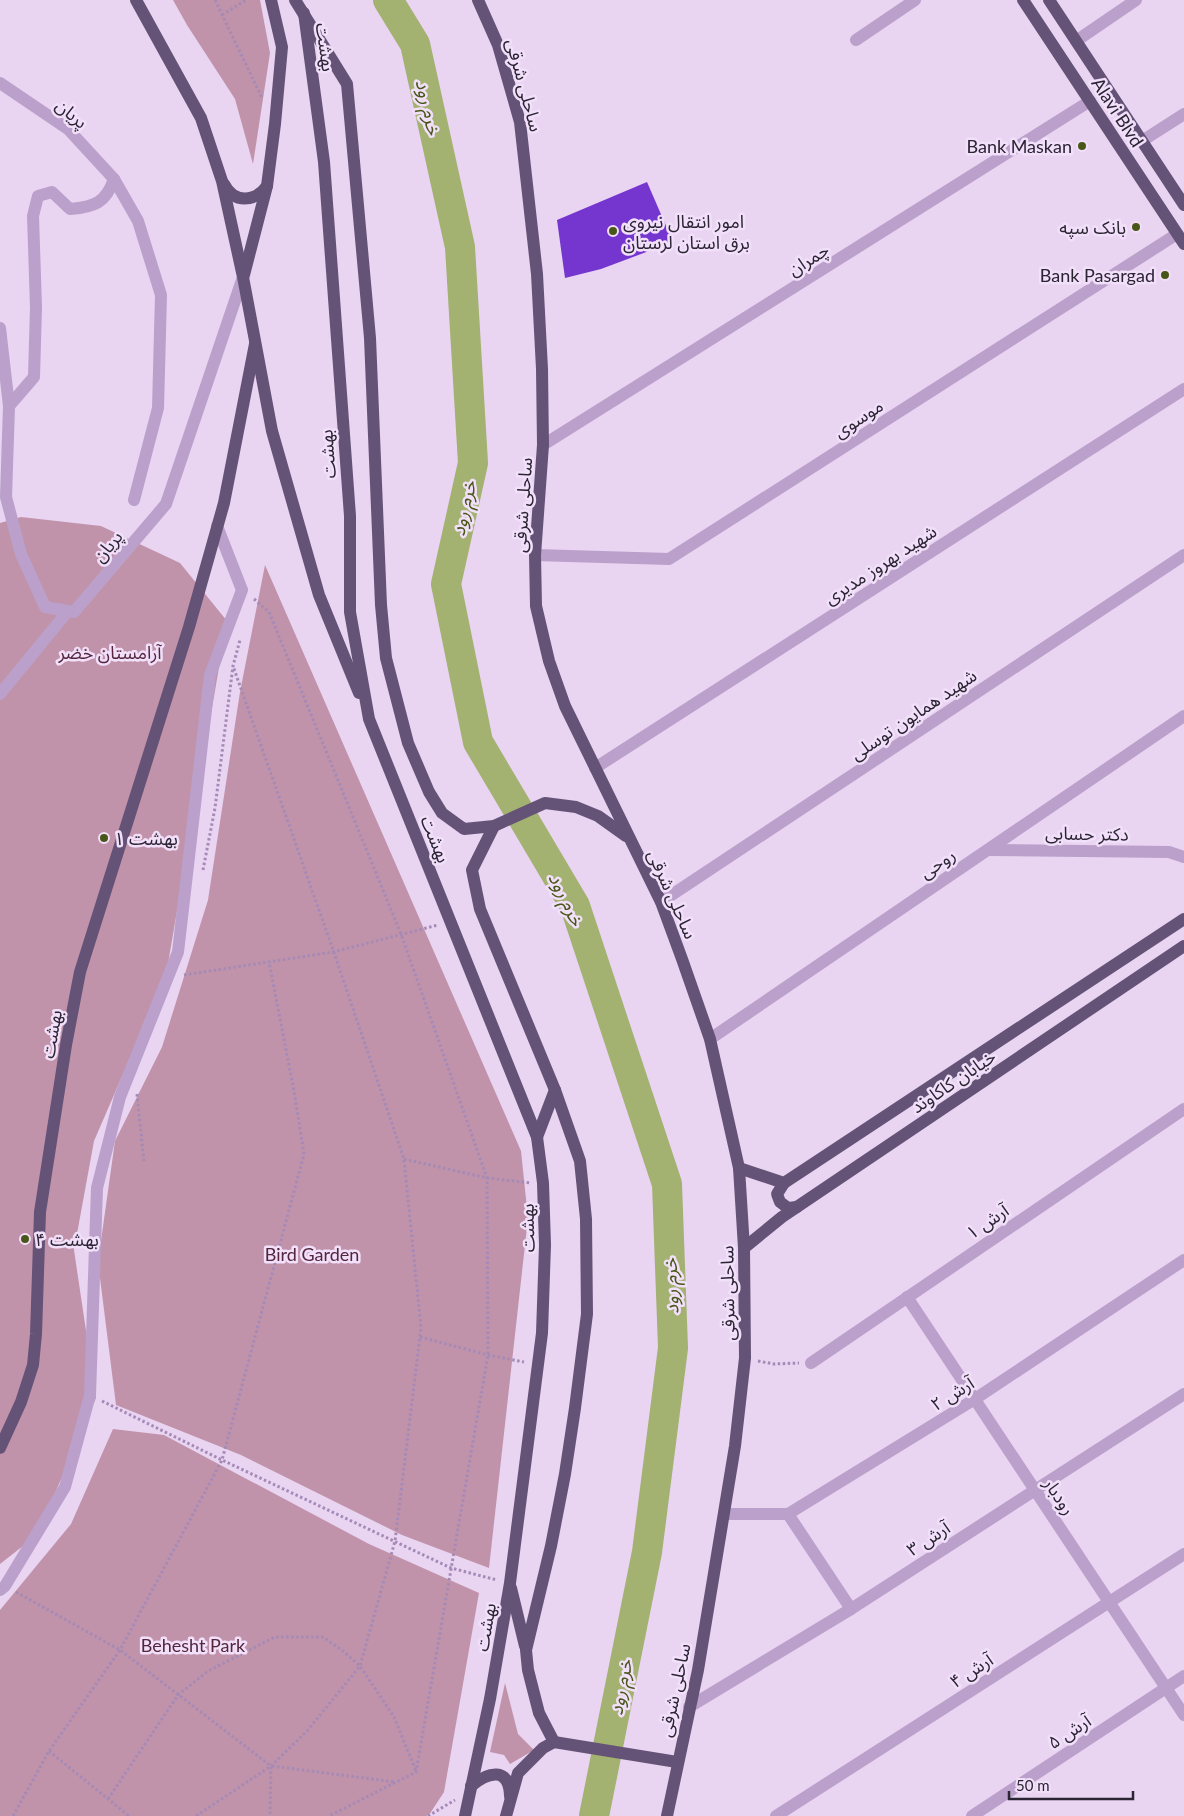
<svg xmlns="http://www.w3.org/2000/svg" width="1184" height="1816" font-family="Lato,'Noto Sans Arabic',sans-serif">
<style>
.green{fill:#c193aa}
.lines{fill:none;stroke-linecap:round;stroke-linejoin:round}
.river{stroke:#a3b171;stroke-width:30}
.building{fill:#7535cf}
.path{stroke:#a58ab6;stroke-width:3;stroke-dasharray:2.5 2.5;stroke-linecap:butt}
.minor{stroke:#baa0ca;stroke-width:12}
.major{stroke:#655377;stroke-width:12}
.poi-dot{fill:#485717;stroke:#f2e0fa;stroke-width:2}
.labels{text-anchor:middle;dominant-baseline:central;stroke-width:5;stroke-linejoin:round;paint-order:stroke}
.street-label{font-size:18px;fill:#2b2433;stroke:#f2e0fa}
.poi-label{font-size:18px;fill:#2b2433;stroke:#f2e0fa;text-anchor:end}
.park-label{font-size:18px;fill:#53263b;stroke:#f2e0fa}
.water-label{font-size:19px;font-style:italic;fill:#485717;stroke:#f2e0fa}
</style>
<rect width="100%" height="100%" fill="#e9d4f2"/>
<g class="green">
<path d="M173 0H260L270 53 253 164 235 99 187 25Z"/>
<path d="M21 517 101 526 180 563 227 621 166 975 94 1141 74 1250 96 1398 37 1535 0 1564V523Z"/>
<path d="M265 565 521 1151 528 1218 489 1568 402 1535 241 1455 116 1405 98 1262 115 1141 162 1047 208 900 240 692Z"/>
<path d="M113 1429 164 1435 369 1544 479 1593 444 1792 429 1815 426 1816H0V1610L71 1524Z"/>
<path d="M505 1683 518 1734 534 1750 510 1764 504 1755 490 1752Z"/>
</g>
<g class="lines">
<path class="river" d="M388 0 415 44 460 247 473 463 446 584 478 742 575 906 667 1184 673 1348 647 1552 594 1816"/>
</g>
<path class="building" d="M647 182 673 242 601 269 565 278 557 220Z"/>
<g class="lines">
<g class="path">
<path d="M215 0 262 98"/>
<path d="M222 15 246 0"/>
<path d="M254 599 269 612 401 934 487 1178 488 1355 416 1772 329 1816"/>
<path d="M203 870 215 808 233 666 240 640"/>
<path d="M184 975 333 952 438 925"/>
<path d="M137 1094 144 1162"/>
<path d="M404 1159 487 1178 531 1183"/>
<path d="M420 1337 488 1355 524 1362"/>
<path d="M758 1361 774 1364 799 1363"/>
<path d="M102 1401 222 1460 451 1568 497 1580"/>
<path d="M16 1592 120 1650 271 1766 270 1816"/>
<path d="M49 1751 129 1816"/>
<path d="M272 1766 395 1782"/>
<path d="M108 1799 178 1695 208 1671 275 1637H323L343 1651 360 1666 394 1717 416 1771"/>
<path d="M13 1816 49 1751 120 1650 222 1460 304 1154 294 1091 269 962"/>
<path d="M196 1816 271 1766 307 1731 360 1666 395 1541 421 1328 404 1159 331 944 233 666"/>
<path d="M428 1816 455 1800"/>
</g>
<g class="minor">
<path d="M856 40 915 0"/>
<path d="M1076 41 1136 0"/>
<path d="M0 83 68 129 114 179 138 221 161 295 158 408 134 500"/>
<path d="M1142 141 1184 114"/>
<path d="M0 328 9 406 6 497 21 554 45 607 74 612 166 504 243 277"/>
<path d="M9 406 34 377 36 307 33 216 38 196 52 192 70 209C94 207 106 203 114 179"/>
<path d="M543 445 1090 101"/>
<path d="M535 555 669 559 1177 234"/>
<path d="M0 694 68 611"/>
<path d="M595 768 1184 389"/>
<path d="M988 850 1169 852 1184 857"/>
<path d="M661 902 1184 555"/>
<path d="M710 1039 1184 716"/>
<path d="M907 1297 1184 1715"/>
<path d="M811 1363 1184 1109"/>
<path d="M724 1514H788L975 1399 1184 1260"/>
<path d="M788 1514 851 1609"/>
<path d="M0 1590 5 1586 65 1487 90 1395 97 1188 120 1097 178 952 210 675 242 590 217 526"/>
<path d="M689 1707 851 1609 1184 1394"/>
<path d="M776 1816 1184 1554"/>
<path d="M972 1816 1184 1676"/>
</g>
<g class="major">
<path d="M136 0 201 118 222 181 243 277 272 431 319 595 359 693"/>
<path d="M295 0 347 84 370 338 381 605 386 658 408 743 429 792 442 813 464 829 494 826 545 803 576 807 598 816 626 836"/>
<path d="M478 0 498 45 520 122 537 274 542 369 543 445 535 555 536 606 549 661 565 706 661 902 682 959 710 1039 739 1168 744 1248 745 1358 735 1446 698 1670 667 1816"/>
<path d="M1023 0 1184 244"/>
<path d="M1049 0 1184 205"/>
<path d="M304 13 324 162 350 516V612L369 719 537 1137 543 1183 545 1245 542 1333 510 1583 490 1699 465 1816"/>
<path d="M224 184C234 204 255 202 267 186"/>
<path d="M244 275 267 186 275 124 282 47 271 0"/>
<path d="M494 826 472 870 480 909 555 1090 580 1161 586 1219 587 1314 575 1408 565 1474 551 1546 526 1650 528 1670 539 1713 554 1742"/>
<path d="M537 1137 555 1090"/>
<path d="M739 1168 784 1183 1184 919"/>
<path d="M784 1183 777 1194 780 1202 788 1208 797 1207"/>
<path d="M744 1248 782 1217 1184 946"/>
<path d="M0 1448 21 1402 33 1365 36 1334 40 1212 66 1045 80 972 189 627 224 503 255 344"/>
<path d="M511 1588 525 1646"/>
<path d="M554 1742 677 1762"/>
<path d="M471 1786C488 1772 509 1766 510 1796"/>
<path d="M506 1816 518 1773 543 1748 554 1742"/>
</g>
</g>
<g class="poi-dot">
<circle cx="1082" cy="146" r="5"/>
<circle cx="1136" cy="227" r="5"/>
<circle cx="613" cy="231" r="5"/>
<circle cx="1165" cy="275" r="5"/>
<circle cx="104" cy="838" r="5"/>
<circle cx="25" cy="1239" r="5"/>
</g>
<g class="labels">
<g class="street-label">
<text transform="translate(326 47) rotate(82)">بهشت</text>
<text transform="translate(525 85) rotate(75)">ساحلی شرقی</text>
<text transform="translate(1118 112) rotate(57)">Alavi Blvd</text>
<text transform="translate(72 113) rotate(40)">پریان</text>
<text transform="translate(808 259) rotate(-32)">چمران</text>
<text transform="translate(858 418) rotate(-33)">موسوی</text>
<text transform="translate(327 454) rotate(-94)">بهشت</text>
<text transform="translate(522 505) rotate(-86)">ساحلی شرقی</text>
<text transform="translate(107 546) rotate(-50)">پریان</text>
<text transform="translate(880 564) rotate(-33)">شهید بهروز مدیری</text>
<text transform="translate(913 714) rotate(-34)">شهید همایون توسلی</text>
<text transform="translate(1087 833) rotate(1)">دکتر حسابی</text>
<text transform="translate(436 839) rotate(68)">بهشت</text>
<text transform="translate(937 863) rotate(-34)">روحی</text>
<text transform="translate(673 894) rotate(66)">ساحلی شرقی</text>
<text transform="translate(51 1034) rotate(-80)">بهشت</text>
<text transform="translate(953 1081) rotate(-34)">خیابان کاکاوند</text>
<text transform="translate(987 1221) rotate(-34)">آرش ۱</text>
<text transform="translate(527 1228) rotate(-91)">بهشت</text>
<text transform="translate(727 1293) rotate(-91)">ساحلی شرقی</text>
<text transform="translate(952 1393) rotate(-32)">آرش ۲</text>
<text transform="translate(1060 1496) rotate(56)">رودبار</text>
<text transform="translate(928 1538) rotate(-33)">آرش ۳</text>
<text transform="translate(485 1627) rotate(-80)">بهشت</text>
<text transform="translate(971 1670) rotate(-33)">آرش ۴</text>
<text transform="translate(674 1690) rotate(-78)">ساحلی شرقی</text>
<text transform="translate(1069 1731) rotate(-33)">آرش ۵</text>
</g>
<g class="poi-label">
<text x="1072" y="146">Bank Maskan</text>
<text x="623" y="221" text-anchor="start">امور انتقال نیروی<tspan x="623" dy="21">برق استان لرستان</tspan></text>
<text x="1126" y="227">بانک سپه</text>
<text x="1155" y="275">Bank Pasargad</text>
<text x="114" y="838" text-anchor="start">بهشت ۱</text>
<text x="35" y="1239" text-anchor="start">بهشت ۴</text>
</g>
<g class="park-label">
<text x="110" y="652">آرامستان خضر</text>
<text x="312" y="1254">Bird Garden</text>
<text x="193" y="1645">Behesht Park</text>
</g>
<g class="water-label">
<text transform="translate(429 107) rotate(77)">خرم رود</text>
<text transform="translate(463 508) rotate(-77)">خرم رود</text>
<text transform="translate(567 899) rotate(64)">خرم رود</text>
<text transform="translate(670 1286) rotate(-92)">خرم رود</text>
<text transform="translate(620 1687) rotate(-79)">خرم رود</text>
</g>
</g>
<path d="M1009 1791v8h124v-8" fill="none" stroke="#2b2433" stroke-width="2.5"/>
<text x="1016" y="1791" font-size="15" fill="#2b2433" stroke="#f2e0fa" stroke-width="4" paint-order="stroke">50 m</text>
</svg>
